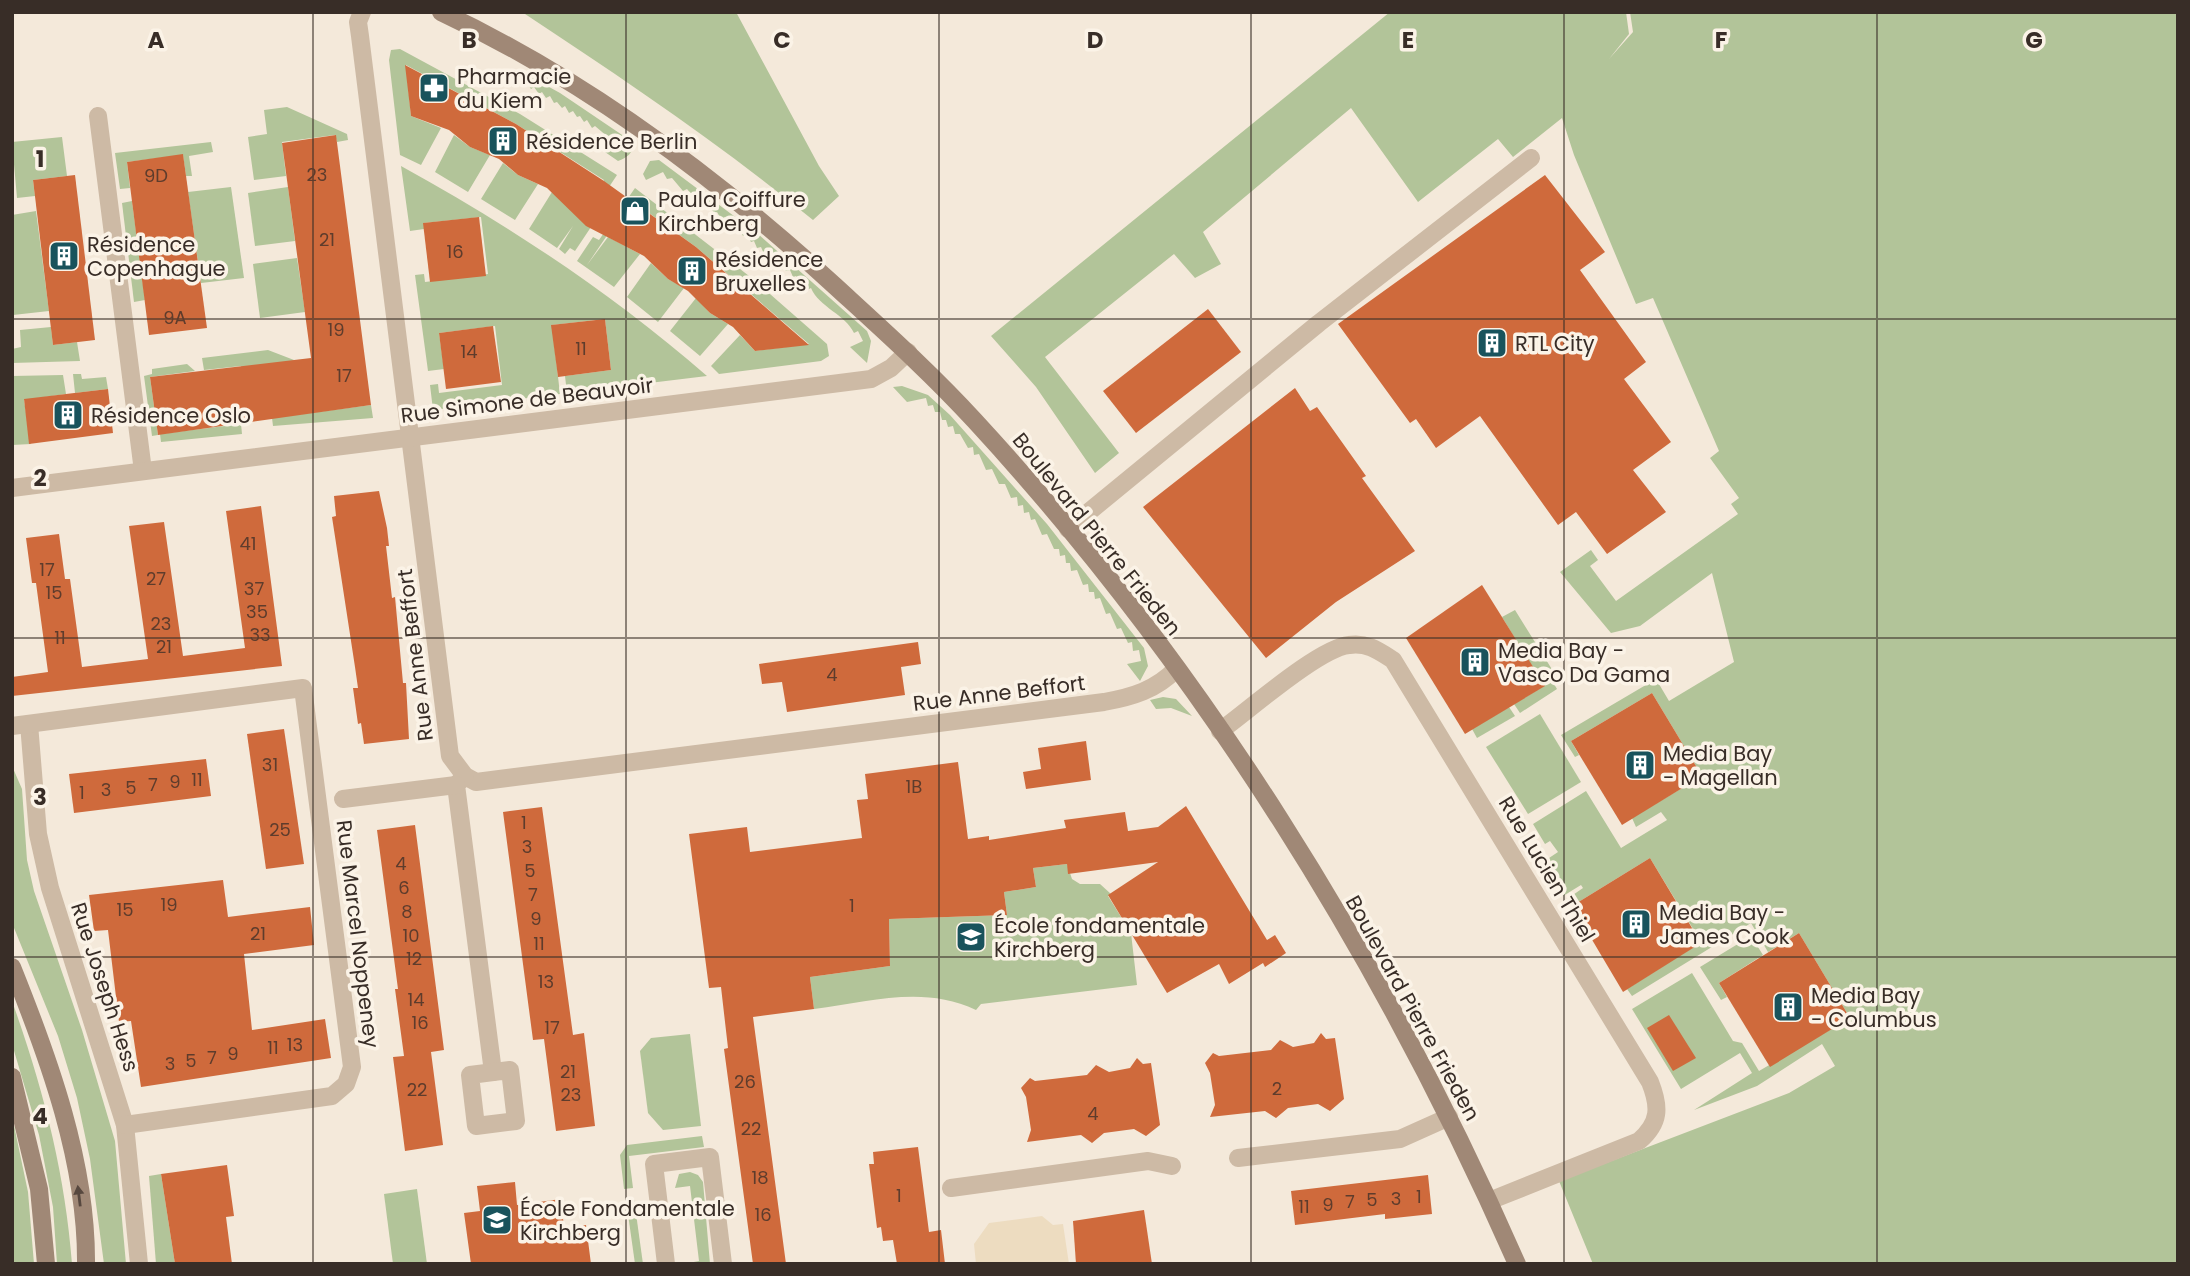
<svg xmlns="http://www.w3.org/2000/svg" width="2190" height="1276" font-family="Poppins,sans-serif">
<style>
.green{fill:#b2c499}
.plaza{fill:#eddcc0}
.building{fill:#cf6a3c}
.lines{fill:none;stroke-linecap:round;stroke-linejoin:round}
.minor{stroke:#cdbaa5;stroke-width:18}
.secondary{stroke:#a08876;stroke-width:18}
.oneway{fill:#57483f}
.grid{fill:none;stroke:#382d27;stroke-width:2;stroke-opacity:0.55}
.labels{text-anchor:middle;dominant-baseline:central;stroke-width:7;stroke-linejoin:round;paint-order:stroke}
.number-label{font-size:18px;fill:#5e3c2c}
.poi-label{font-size:21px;fill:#382d27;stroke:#fbf3e7;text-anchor:start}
.street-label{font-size:21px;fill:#382d27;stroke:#fbf3e7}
.grid-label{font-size:23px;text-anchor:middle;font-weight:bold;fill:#382d27;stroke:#fbf3e7;stroke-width:7;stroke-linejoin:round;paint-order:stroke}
</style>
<rect width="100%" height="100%" fill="#f4e9da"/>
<g class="green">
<path d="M522 12H736L819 166 839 196 813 220C720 144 622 78 522 12Z"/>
<path d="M1390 12H1626L1629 34 1609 59 1633 32 1630 12H2178V1264H1593L1559 1181 1789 1093 1835 1066 1822 1044 1757 1086 1694 1110 1752 1073 1740 1053 1681 1089 1632 1009 1692 973 1733 1041 1742 1043 1759 1071 1850 1018 1799 933 1768 952 1751 923 1632 996 1627 989 1701 942 1650 858 1572 906 1567 899 1583 888 1581 885 1563 896 1543 862 1558 852 1550 841 1545 844 1533 824 1586 791 1621 848 1667 820 1661 812 1636 827 1632 818 1702 776 1652 693 1571 741 1579 755 1575 757 1561 735 1656 679 1669 701 1734 662 1712 573 1640 626 1611 633 1560 572 1591 550 1598 560 1590 566 1616 601 1738 514 1731 504 1739 498 1710 458 1719 451 1653 298 1636 304 1574 155 1562 118 1513 157 1498 139 1418 202 1351 108 1203 232 1221 264 1195 278 1174 254 1045 357 1119 453 1095 473 1036 387 991 336Z"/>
<path d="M400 49 520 114 617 175 591 214V227L575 251 570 248 565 254 559 249 573 226 557 248 529 229 552 192 579 217 604 180 516 124 406 65 411 116 441 128 421 165 400 155 389 60 391 50Z"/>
<path d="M522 72 560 93 634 143C633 153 627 158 618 161L605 152 617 144 612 135 608 137 595 126 592 128 587 120 584 122 580 116 577 117 573 111 569 113 565 106 562 108 557 102 554 103 550 96 546 98 542 92 539 94 534 87 531 89 527 83 523 85 518 78Z"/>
<path d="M287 107 347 134 348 140 337 142 335 135 282 142 286 176 254 180 248 137 267 134 264 110Z"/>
<path d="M454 135 470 147 490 155 468 192 435 172Z"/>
<path d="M62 137 67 176 33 180 35 196 17 198 12 142Z"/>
<path d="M211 142 213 152 189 156 192 176H186L183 155 127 162 130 188 120 189 115 153Z"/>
<path d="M659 160 758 234 867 331 871 341 867 363 850 347 863 341 858 331 854 333C846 315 819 307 811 288L807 290 803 282 799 283 796 276 793 277 790 270 786 271 775 259 772 260 768 253 764 254 761 247 757 248 754 241 751 242 747 235 743 236 740 229 736 230 733 223 729 225 725 217 721 219 717 212 714 213 710 206 706 208 702 200 698 202 687 189 683 191 672 178 667 179 663 172 646 180 643 174 650 161Z"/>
<path d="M503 163 518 175 538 184 515 220 481 199Z"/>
<path d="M401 166C510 226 613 294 707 376L567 393 565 376 611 370 605 319 552 325 560 394 433 410 430 385 438 384 439 393 502 385 495 326 439 333 444 369 428 371 415 275 424 274 425 282 488 274 481 217 424 223V229L410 231Z"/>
<path d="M231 187 244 278 201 283 188 192Z"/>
<path d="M288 187 295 241 255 246 248 193Z"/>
<path d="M635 188 753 279 827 344 829 356 821 361 719 374 711 366 740 335 755 351 809 344 696 247 631 200 587 265 608 237 640 254 614 287 577 261 593 237 599 240Z"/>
<path d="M132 201 145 300 134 302 122 203Z"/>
<path d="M36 211 49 311 13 315 12 215Z"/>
<path d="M297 258 305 312 260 318 253 264Z"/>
<path d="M651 263 668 279 684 288 658 322 627 297Z"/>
<path d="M696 298 710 313 728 324 700 356 670 331Z"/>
<path d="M51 327 53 345 77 342 80 361 12 363V349L21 347 20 330Z"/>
<path d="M268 350 294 360 248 414 241 366 204 370 202 358Z"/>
<path d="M187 364 195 371 150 377 158 435 152 436 144 376 152 374V369Z"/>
<path d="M73 374H81L82 379 106 377 108 389 75 393Z"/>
<path d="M63 375 66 394 24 400 31 444 12 445V376Z"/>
<path d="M902 386 928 395 950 415 1047 524 1144 648 1148 666 1140 681 1127 664 1141 661 1139 650 1133 651 1132 642 1128 643 1121 628 1117 629 1110 613 1106 614 1100 598 1095 599 1094 592H1089L1088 584 1083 585 1077 570 1071 571 1070 563H1066L1065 555 1060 556 1059 549H1054L1047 534 1042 535 1035 519 1031 520 1029 512 1024 513 1023 505 1018 506 1017 497 1011 498 1005 484H999L992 469 986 470 979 454 974 455 973 447 968 448 960 434H955L953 426 948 427 946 420H942L940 412H935L933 405 928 406 926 398 907 402 893 387Z"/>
<path d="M371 405 373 418 273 426 272 418Z"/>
<path d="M241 424 242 434 161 442 160 434Z"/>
<path d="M1515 610 1553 671 1548 674 1557 689 1520 713 1514 704 1544 686 1502 617Z"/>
<path d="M1163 697 1176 699 1192 716 1171 708 1156 709 1150 700Z"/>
<path d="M1509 707 1515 716 1477 738 1472 729Z"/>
<path d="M1540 714 1581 782 1528 814 1486 747Z"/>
<path d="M12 766 22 789 27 860 34 891 82 1030 115 1141 126 1264H104L90 1159 77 1098 58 1036 12 923Z"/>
<path d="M1067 864 1072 879 1080 884H1100L1111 894 1108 896 1131 933 1137 985 981 1004 976 1010C923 985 870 1002 814 1009L810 977 890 966 889 919 1007 915 1004 892 1036 887 1033 868Z"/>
<path d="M1751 936 1763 955 1719 983 1727 997 1721 1000 1700 967Z"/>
<path d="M12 1001C43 1088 65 1172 72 1264H57L53 1207 39 1135 12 1044Z"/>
<path d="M690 1034 701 1126 663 1130 648 1113 640 1051 651 1038Z"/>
<path d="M12 1116 28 1192 34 1264H12Z"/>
<path d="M702 1136 704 1147 629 1156 633 1188 624 1189 620 1155 627 1145Z"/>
<path d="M690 1172 698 1175 703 1182 710 1264H683L699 1261 690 1186 675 1188 679 1174Z"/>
<path d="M161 1174 175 1264H156L149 1176Z"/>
<path d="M417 1189 427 1264H393L384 1194Z"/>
<path d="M634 1199 643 1264H635L626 1200Z"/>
</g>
<path class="plaza" d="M1042 1216 1053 1225 1063 1224 1069 1264H976L974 1244 989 1223Z"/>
<g class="building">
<path d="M405 65 516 124 604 181 696 247 809 345 755 351 733 327 710 313 688 291 668 279 644 256 586 226 547 188 518 175 499 159 470 147 449 130 411 116Z"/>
<path d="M336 135 371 405 158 435 150 377 311 358 282 143Z"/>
<path d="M183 154 207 328 149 335 127 162Z"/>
<path d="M75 175 95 340 53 345 33 180Z"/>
<path d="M1545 175 1605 252 1580 270 1646 362 1624 379 1671 442 1633 470 1666 512 1607 554 1576 512 1558 525 1480 416 1436 448 1416 419 1410 423 1338 324Z"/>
<path d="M479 217 486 276 430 282 423 223Z"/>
<path d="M1208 309 1241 352 1136 433 1103 391Z"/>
<path d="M605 319 611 370 558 377 551 325Z"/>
<path d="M493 326 501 382 446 389 439 333Z"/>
<path d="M1295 388 1310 411 1317 407 1366 476 1362 478 1415 551 1336 602 1266 658 1143 507Z"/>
<path d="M108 389 113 433 29 444 24 399Z"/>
<path d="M379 491 387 528 389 546H386L392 598 395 597 403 683H406L409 739 364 744 361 723 358 724 353 688H358L355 667 332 517 336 516 334 496Z"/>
<path d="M261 506 282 666 12 696V677L48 672 36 583H32L26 538 59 534 65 579H70L82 667 148 659 129 526 164 522 183 656 245 648 226 511Z"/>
<path d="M1482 585 1545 686 1465 734 1406 638Z"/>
<path d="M918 642 921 664 901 667 905 695 787 712 782 682 762 684 759 664Z"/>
<path d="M1652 693 1702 776 1622 825 1571 741Z"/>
<path d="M284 729 304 864 266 869 247 734Z"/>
<path d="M1086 741 1091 780 1026 789 1023 772 1041 769 1038 748Z"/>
<path d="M206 759 211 796 74 813 69 774Z"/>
<path d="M958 762 968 839 989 836V840L1066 828 1064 820 1125 812 1128 831 1158 827 1186 806 1267 940 1275 935 1286 953 1265 967 1263 963 1229 984 1219 964 1167 993 1108 895 1158 862 1068 874 1067 864 1033 868 1036 887 1004 892 1007 915 889 919 890 966 810 977 814 1009 753 1017 786 1264H753L724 1049 728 1048 721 987 709 988 689 834 747 827 750 852 862 838 857 800 868 799 865 774Z"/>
<path d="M542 807 573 1035 584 1033 595 1126 556 1131 544 1039 533 1040 503 812Z"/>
<path d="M415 825 444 1050 431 1052 443 1145 405 1151 393 1057 404 1056 395 989H398L377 830Z"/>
<path d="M1650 858 1701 943 1623 992 1572 906Z"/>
<path d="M223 880 228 917 310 907 314 945 244 954 252 1030 325 1019 331 1058 141 1087 131 1021 119 1022 108 930 94 931 89 895Z"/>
<path d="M1799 933 1850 1018 1770 1067 1719 983Z"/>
<path d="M1669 1015 1696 1058 1673 1071 1647 1028Z"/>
<path d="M1321 1033 1326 1039 1335 1038 1344 1099 1330 1111 1318 1104 1288 1108 1276 1118 1265 1111 1210 1117 1215 1105 1210 1073 1205 1063 1213 1053 1219 1056 1271 1050 1280 1040 1293 1047 1314 1043Z"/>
<path d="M1137 1058 1143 1064 1151 1063 1160 1125 1146 1136 1134 1129 1104 1133 1092 1143 1081 1135 1027 1142 1031 1130 1026 1097 1021 1088 1030 1078 1035 1081 1087 1075 1096 1065 1109 1072 1130 1068Z"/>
<path d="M918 1147 929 1232 941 1230 945 1264H897L893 1240 883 1241 881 1227 877 1228 869 1164H874L873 1152Z"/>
<path d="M227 1165 234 1216 226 1217 232 1264H175L161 1174Z"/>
<path d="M1428 1175 1432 1214 1385 1219V1214L1295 1225 1291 1191Z"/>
<path d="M515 1182 517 1205 561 1199 564 1228 586 1225 591 1264H471L464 1213 480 1211 477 1186Z"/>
<path d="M1144 1210 1152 1264H1076L1073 1221Z"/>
</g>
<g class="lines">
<g class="minor">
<path d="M362 12 358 22 360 36 450 756 465 776 476 782 1104 702C1132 697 1156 690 1176 669"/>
<path d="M98 116 143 471"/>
<path d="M12 488 871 379 891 368 908 352"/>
<path d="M1068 529 1319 323 1531 158"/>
<path d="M29 724 38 834 50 888 125 1125 139 1264"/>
<path d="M12 726 303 688 352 1067 346 1084 332 1096 125 1125"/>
<path d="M1220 731C1248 711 1319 648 1349 645 1367 642 1379 651 1393 660L1650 1082C1660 1107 1660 1123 1639 1141L1489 1201"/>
<path d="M465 776 456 785 493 1072"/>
<path d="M343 799 456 785"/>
<path d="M510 1070 516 1121 476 1126 470 1075Z"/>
<path d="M1238 1158 1400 1139 1449 1117"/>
<path d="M951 1188 1148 1161 1172 1166"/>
<path d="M666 1264 654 1164 710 1157 723 1264"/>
</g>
<g class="secondary">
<path d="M441 12C586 80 718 179 835 286 883 330 931 373 975 421 1201 666 1383 959 1517 1264"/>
<path d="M12 967C49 1059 87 1163 86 1264"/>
<path d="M12 1077 39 1189 46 1264"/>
</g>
</g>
<defs><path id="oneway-solid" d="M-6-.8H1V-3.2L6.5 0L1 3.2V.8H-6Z" transform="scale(1.75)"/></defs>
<use class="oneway" href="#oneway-solid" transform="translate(79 1196) rotate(-97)"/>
<path class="grid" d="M313 12V1264M626 12V1264M939 12V1264M1251 12V1264M1564 12V1264M1877 12V1264M12 319H2178M12 638H2178M12 957H2178"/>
<defs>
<g id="pharmacy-square" transform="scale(1.575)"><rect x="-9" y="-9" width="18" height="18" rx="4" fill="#19535c" stroke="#fbf3e7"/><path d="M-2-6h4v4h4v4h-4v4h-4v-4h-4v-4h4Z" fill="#fff"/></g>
<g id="building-square" transform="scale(1.575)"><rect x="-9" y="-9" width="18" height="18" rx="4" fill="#19535c" stroke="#fbf3e7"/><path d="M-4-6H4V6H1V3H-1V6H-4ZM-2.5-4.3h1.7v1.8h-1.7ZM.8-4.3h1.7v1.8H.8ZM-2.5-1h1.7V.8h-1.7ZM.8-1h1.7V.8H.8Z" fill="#fff"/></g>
<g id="shop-square" transform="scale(1.575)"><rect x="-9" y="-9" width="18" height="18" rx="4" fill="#19535c" stroke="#fbf3e7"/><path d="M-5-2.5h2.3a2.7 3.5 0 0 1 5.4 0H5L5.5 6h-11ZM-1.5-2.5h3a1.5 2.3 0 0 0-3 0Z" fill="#fff"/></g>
<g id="school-square" transform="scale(1.575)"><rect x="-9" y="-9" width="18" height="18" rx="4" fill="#19535c" stroke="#fbf3e7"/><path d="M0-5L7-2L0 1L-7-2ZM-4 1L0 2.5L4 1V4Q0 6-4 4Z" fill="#fff"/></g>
</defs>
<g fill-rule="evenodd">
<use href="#pharmacy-square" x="434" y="88"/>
<use href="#building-square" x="503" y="141"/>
<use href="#shop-square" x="635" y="211"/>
<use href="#building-square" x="64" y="256"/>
<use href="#building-square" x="692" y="271"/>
<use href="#building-square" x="1492" y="343"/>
<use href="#building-square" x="68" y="415"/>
<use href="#building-square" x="1475" y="662"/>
<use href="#building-square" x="1640" y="765"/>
<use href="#building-square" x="1636" y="924"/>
<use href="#school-square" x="971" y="937"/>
<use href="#building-square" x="1788" y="1007"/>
<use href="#school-square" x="497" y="1220"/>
</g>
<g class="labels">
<g class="number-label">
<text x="317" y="174">23</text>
<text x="156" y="175">9D</text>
<text x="327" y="239">21</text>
<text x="455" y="251">16</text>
<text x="175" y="317">9A</text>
<text x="336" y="329">19</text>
<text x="581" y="348">11</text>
<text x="469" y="351">14</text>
<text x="344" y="375">17</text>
<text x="248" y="543">41</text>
<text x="47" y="569">17</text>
<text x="156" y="578">27</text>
<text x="254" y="588">37</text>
<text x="54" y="592">15</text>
<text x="257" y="611">35</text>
<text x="161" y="623">23</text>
<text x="260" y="634">33</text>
<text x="60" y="637">11</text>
<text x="164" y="646">21</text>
<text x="832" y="674">4</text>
<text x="270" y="764">31</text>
<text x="197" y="779">11</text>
<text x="175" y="781">9</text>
<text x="153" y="784">7</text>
<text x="914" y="786">1B</text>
<text x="131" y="787">5</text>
<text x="106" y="789">3</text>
<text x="82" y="792">1</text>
<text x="524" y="822">1</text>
<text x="280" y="829">25</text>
<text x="527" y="846">3</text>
<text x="401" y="863">4</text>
<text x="530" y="870">5</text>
<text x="404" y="887">6</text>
<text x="533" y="894">7</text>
<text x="169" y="904">19</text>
<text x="852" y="905">1</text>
<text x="125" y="909">15</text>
<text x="407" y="911">8</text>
<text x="536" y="918">9</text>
<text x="258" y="933">21</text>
<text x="411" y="935">10</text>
<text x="539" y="943">11</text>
<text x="414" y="958">12</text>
<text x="546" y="981">13</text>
<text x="416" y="999">14</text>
<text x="420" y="1022">16</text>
<text x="552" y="1027">17</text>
<text x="295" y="1044">13</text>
<text x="273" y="1047">11</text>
<text x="233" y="1053">9</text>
<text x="212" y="1057">7</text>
<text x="191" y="1060">5</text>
<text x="170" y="1063">3</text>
<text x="568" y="1071">21</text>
<text x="745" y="1081">26</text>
<text x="1277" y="1088">2</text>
<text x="417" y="1089">22</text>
<text x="571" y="1094">23</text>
<text x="1093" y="1113">4</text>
<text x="751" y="1128">22</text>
<text x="760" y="1177">18</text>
<text x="899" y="1195">1</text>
<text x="1419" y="1196">1</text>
<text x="1396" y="1198">3</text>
<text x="1372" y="1199">5</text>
<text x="1350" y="1201">7</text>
<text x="1328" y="1204">9</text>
<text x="1304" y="1206">11</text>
<text x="763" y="1214">16</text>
</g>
<g class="poi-label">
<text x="457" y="76">Pharmacie<tspan x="457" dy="24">du Kiem</tspan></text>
<text x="526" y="141">Résidence Berlin</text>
<text x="658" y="199">Paula Coiffure<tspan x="658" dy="24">Kirchberg</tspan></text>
<text x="87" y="244">Résidence<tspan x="87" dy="24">Copenhague</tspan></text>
<text x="715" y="259">Résidence<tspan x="715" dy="24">Bruxelles</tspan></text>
<text x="1515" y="343">RTL City</text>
<text x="91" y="415">Résidence Oslo</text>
<text x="1498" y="650">Media Bay -<tspan x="1498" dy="24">Vasco Da Gama</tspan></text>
<text x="1663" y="753">Media Bay<tspan x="1663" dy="24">- Magellan</tspan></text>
<text x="1659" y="912">Media Bay -<tspan x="1659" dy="24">James Cook</tspan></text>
<text x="994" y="925">École fondamentale<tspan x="994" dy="24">Kirchberg</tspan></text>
<text x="1811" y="995">Media Bay<tspan x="1811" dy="24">- Columbus</tspan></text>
<text x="520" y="1208">École Fondamentale<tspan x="520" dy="24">Kirchberg</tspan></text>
</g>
<g class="street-label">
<text transform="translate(527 400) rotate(-7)">Rue Simone de Beauvoir</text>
<text transform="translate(1097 534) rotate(51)">Boulevard Pierre Frieden</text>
<text transform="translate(415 655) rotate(-97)">Rue Anne Beffort</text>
<text transform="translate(999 693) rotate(-7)">Rue Anne Beffort</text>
<text transform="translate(1547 869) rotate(59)">Rue Lucien Thiel</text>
<text transform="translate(358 934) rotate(83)">Rue Marcel Noppeney</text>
<text transform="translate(105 987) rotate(72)">Rue Joseph Hess</text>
<text transform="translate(1413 1008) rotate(61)">Boulevard Pierre Frieden</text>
</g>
</g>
<g class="grid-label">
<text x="156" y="48">A</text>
<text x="469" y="48">B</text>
<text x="782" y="48">C</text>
<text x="1095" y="48">D</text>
<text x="1408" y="48">E</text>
<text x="1721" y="48">F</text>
<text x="2034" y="48">G</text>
<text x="40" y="167">1</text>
<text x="40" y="486">2</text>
<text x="40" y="805">3</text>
<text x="40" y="1124">4</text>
</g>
<rect width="2190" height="1276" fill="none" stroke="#382d27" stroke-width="28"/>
</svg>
